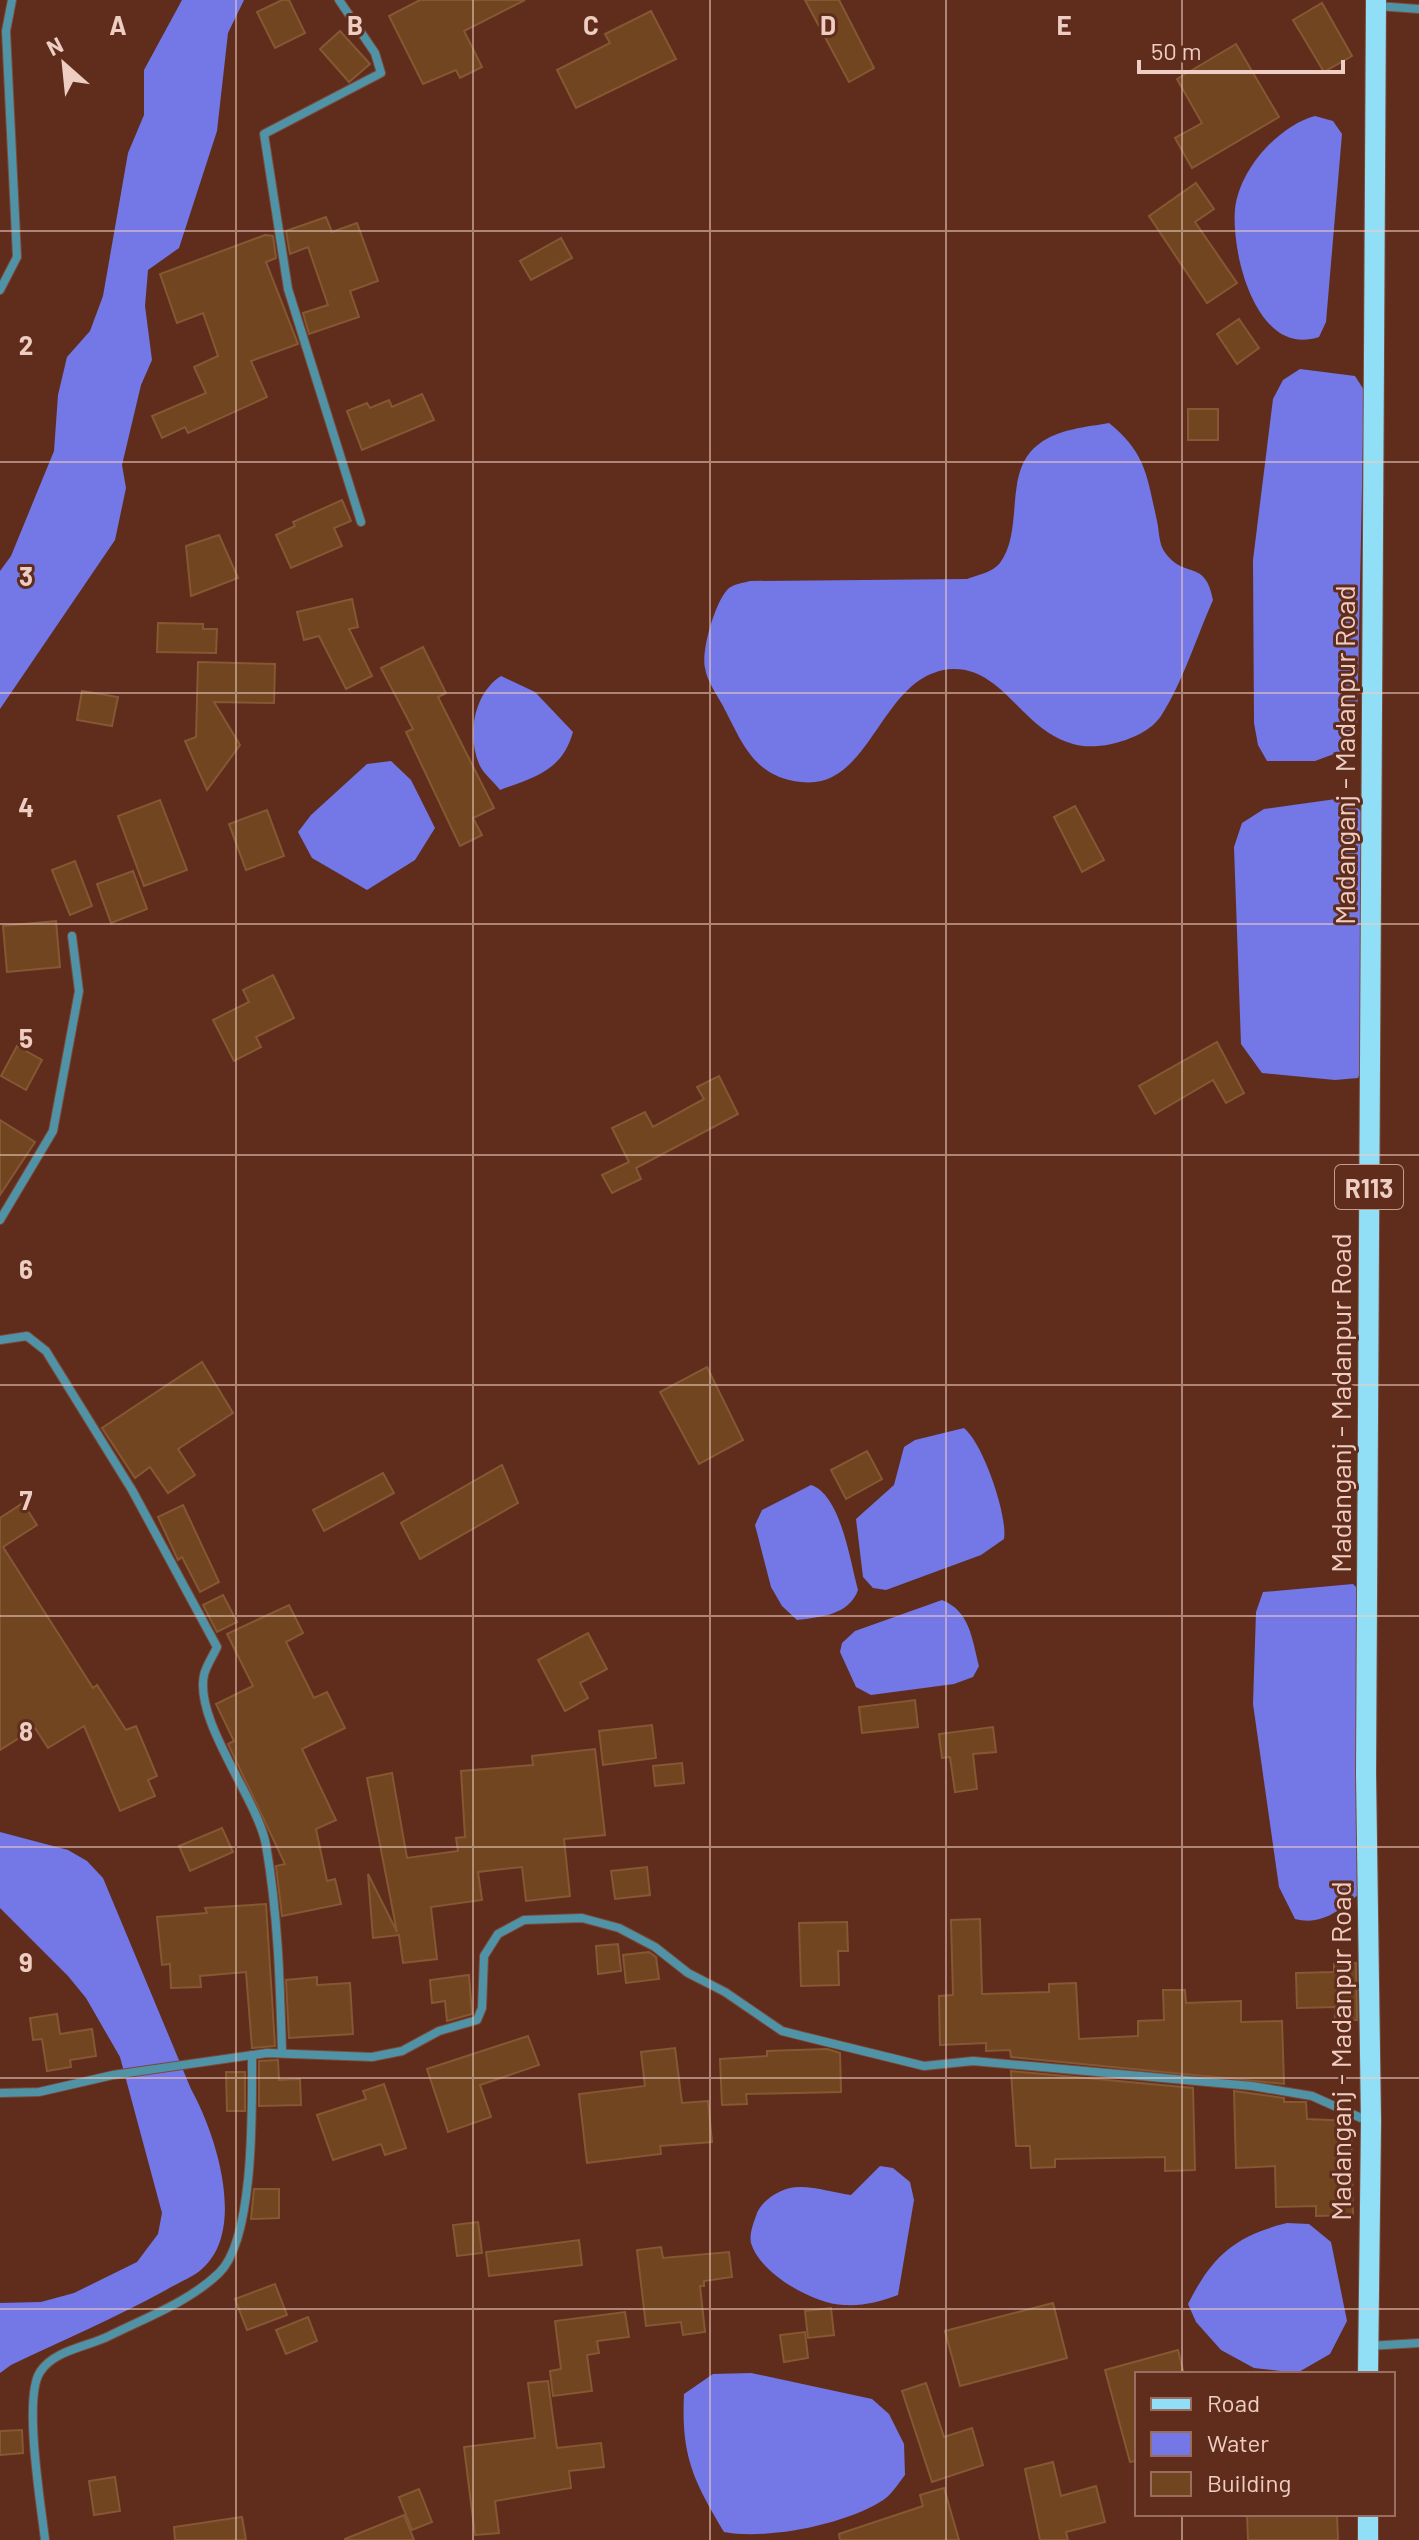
<svg xmlns="http://www.w3.org/2000/svg" width="1419" height="2540" font-family="Barlow,sans-serif">
<style>
.water{fill:#7477e6}
.building{fill:#70451f;stroke:#855833;stroke-width:2}
.lines{fill:none;stroke-linecap:round;stroke-linejoin:round}
.street-casing{stroke:#7a4a3a;stroke-width:10}
.primary-casing{stroke:#7a4a3a;stroke-width:22}
.street{stroke:#5093a6;stroke-width:8}
.primary{stroke:#91dff6;stroke-width:20}
.grid{fill:none;stroke:#eecdc3;stroke-width:2;stroke-opacity:0.55}
.labels{text-anchor:middle;dominant-baseline:central;stroke-width:6;stroke-linejoin:round;paint-order:stroke}
.shield{fill:#602d1c;stroke:#c39d91;stroke-width:2}
.shield-label{font-size:26px;font-weight:bold;fill:#eecdc3}
.street-label{font-size:28px;fill:#eecdc3;stroke:#602d1c}
.grid-label{font-size:26px;text-anchor:middle;font-weight:bold;fill:#eecdc3;stroke:#602d1c;stroke-width:6;stroke-linejoin:round;paint-order:stroke}
</style>
<rect width="100%" height="100%" fill="#602d1c"/>
<g class="water">
<path d="M182 0H244L228 33 217 131 179 248 148 270 145 306 152 360 141 385 122 465 126 488 115 540 0 709V571L11 556 54 451 58 395 67 357 90 331 103 296 128 153 144 115V70Z"/>
<path d="M1315 116 1333 121 1342 134 1326 322 1319 337C1257 358 1231 255 1235 209 1239 170 1278 126 1315 116Z"/>
<path d="M1300 369 1355 376 1364 390 1357 730 1350 748 1315 761H1267L1258 745 1254 723 1253 560 1273 399 1283 380Z"/>
<path d="M1109 423C1146 453 1147 476 1157 521 1159 530 1159 544 1164 551 1184 581 1205 557 1213 600 1197 636 1182 684 1161 716 1146 739 1098 752 1073 744 1055 739 1040 728 1027 715 1006 695 985 668 953 669 880 672 873 791 801 782 753 777 742 742 723 706 717 695 707 681 705 668 701 651 715 602 728 589 733 584 743 583 750 581L967 579C978 575 993 572 1000 563 1025 529 1002 471 1039 444 1058 429 1087 427 1109 423Z"/>
<path d="M501 676 535 692 573 732C562 771 535 777 500 790 494 782 484 774 480 766 466 736 474 693 501 676Z"/>
<path d="M391 761 411 780 435 828 415 860 367 890 312 858 298 832 311 815 367 764Z"/>
<path d="M1343 798 1360 810 1366 823 1364 1060 1358 1078 1335 1080 1262 1073 1241 1044 1234 847 1242 823 1264 809Z"/>
<path d="M964 1428C983 1443 1008 1516 1004 1539L981 1555 886 1590 873 1588 863 1577 856 1519 894 1485 904 1447 915 1440Z"/>
<path d="M811 1485C841 1495 850 1561 858 1590 849 1615 821 1617 797 1620L782 1606 771 1587 755 1525 762 1510Z"/>
<path d="M1353 1584 1361 1592 1360 1893C1340 1910 1322 1926 1295 1919L1279 1887 1253 1704 1256 1612 1263 1592Z"/>
<path d="M942 1600C970 1611 972 1639 979 1666L973 1677 954 1684 871 1695 856 1687 840 1652 842 1643 855 1631Z"/>
<path d="M0 1832 68 1850 87 1861 103 1878 191 2089C215 2132 247 2228 203 2268 194 2277 177 2283 166 2290 115 2318 63 2340 11 2365L0 2373V2303L41 2302 74 2293 137 2262 158 2234 162 2213 120 2057 86 1998 68 1976 0 1908Z"/>
<path d="M880 2166 893 2168 910 2182 914 2200 898 2295C879 2302 864 2306 844 2305 814 2304 760 2274 751 2243 749 2233 754 2222 757 2213 762 2201 777 2191 790 2188 808 2184 834 2193 851 2195Z"/>
<path d="M1287 2223 1309 2224 1331 2242 1347 2321 1330 2354 1297 2373 1254 2368 1221 2350 1196 2322 1188 2304C1212 2256 1235 2236 1287 2223Z"/>
<path d="M751 2373 872 2399 889 2414 904 2444 905 2475C898 2484 890 2497 880 2502 842 2525 767 2540 724 2532 693 2480 681 2456 684 2394L713 2374Z"/>
</g>
<g class="building">
<path d="M282 0H289L305 33 275 48 257 12Z"/>
<path d="M420 0H525L464 31 482 67 460 78 456 70 423 84 389 16Z"/>
<path d="M805 0H839L874 68 849 82Z"/>
<path d="M1322 3 1352 56 1324 72 1293 20Z"/>
<path d="M651 11 676 59 576 108 557 70 610 43 605 34Z"/>
<path d="M340 31 370 64 349 82 320 49Z"/>
<path d="M1236 44 1279 117 1192 168 1175 138 1202 123 1177 79Z"/>
<path d="M1196 183 1214 209 1195 222 1237 283 1207 303 1149 216Z"/>
<path d="M326 217 332 232 357 223 378 281 350 291 359 317 309 334 303 313 328 305 308 247 290 254 286 231Z"/>
<path d="M265 235 273 236 276 258 266 262 298 344 251 361 267 397 188 433 185 427 162 438 152 416 206 393 194 367 218 356 203 313 177 323 160 274Z"/>
<path d="M561 238 572 258 531 280 520 261Z"/>
<path d="M1239 319 1259 348 1237 364 1217 334Z"/>
<path d="M422 394 434 420 362 450 347 411 367 403 370 408 389 400 392 407Z"/>
<rect x="1188" y="409" width="30" height="31"/>
<path d="M342 500 351 521 334 528 342 546 291 568 276 535 295 526 293 522Z"/>
<path d="M219 535 238 578 191 596 186 546Z"/>
<path d="M352 599 358 627 349 629 372 676 346 689 319 636 304 640 297 612Z"/>
<path d="M158 623 203 624V629H217L216 653 157 652Z"/>
<path d="M423 647 446 693 438 697 494 808 473 818 482 835 460 846 406 732 413 729 381 668Z"/>
<path d="M198 662 275 664 274 703 214 702 240 745 207 790 185 741 196 737Z"/>
<path d="M82 691 118 697 112 726 77 720Z"/>
<path d="M160 800 187 870 144 886 118 816Z"/>
<path d="M1075 806 1104 860 1082 872 1054 817Z"/>
<path d="M267 810 284 856 246 870 229 824Z"/>
<path d="M75 861 92 906 70 915 52 870Z"/>
<path d="M133 871 147 909 111 923 97 884Z"/>
<path d="M56 921 60 967 7 972 3 926Z"/>
<path d="M273 975 294 1018 256 1037 261 1047 234 1061 213 1020 249 1002 243 990Z"/>
<path d="M1217 1042 1244 1093 1226 1103 1213 1080 1155 1114 1139 1086Z"/>
<path d="M17 1046 42 1060 26 1090 1 1076Z"/>
<path d="M719 1076 738 1114 636 1168 641 1179 612 1193 602 1175 629 1162 612 1128 645 1112 653 1127 704 1099 697 1087Z"/>
<path d="M0 1120 35 1142 0 1195Z"/>
<path d="M202 1362 233 1413 178 1449 195 1475 168 1493 150 1467 135 1478 102 1428Z"/>
<path d="M707 1367 743 1440 699 1464 660 1392Z"/>
<path d="M867 1451 882 1479 846 1499 831 1470Z"/>
<path d="M502 1465 518 1503 420 1559 401 1523Z"/>
<path d="M383 1473 394 1493 324 1531 313 1510Z"/>
<path d="M23 1503 37 1525 3 1547 93 1688 97 1685 126 1730 136 1726 157 1776 148 1780 155 1796 120 1811 84 1726 48 1748 35 1728 0 1750V1518Z"/>
<path d="M183 1505 219 1582 200 1592 182 1557 178 1560 158 1517Z"/>
<path d="M223 1595 237 1622 217 1632 203 1605Z"/>
<path d="M289 1605 303 1633 286 1642 314 1698 327 1692 345 1728 302 1749 336 1820 316 1829 327 1881 335 1879 341 1904 282 1916 276 1866 285 1864 228 1744 234 1741 216 1704 253 1686 227 1634Z"/>
<path d="M588 1633 607 1669 580 1683 588 1698 565 1711 538 1660Z"/>
<path d="M915 1700 918 1727 862 1733 859 1707Z"/>
<path d="M652 1725 656 1758 603 1765 599 1731Z"/>
<path d="M993 1727 996 1752 973 1754 977 1789 955 1792 950 1757 942 1758 939 1734Z"/>
<path d="M595 1749 605 1835 564 1839 570 1896 526 1901 522 1867 478 1872 482 1900 431 1907 437 1959 403 1963 399 1935 373 1938 368 1874 397 1932 367 1778 392 1773 407 1858 458 1851 456 1838 465 1837 461 1771 533 1765 532 1756Z"/>
<path d="M682 1763 684 1783 655 1786 653 1766Z"/>
<path d="M222 1828 233 1852 190 1871 179 1846Z"/>
<path d="M647 1867 650 1895 615 1899 611 1871Z"/>
<path d="M266 1904 275 2046 252 2048 246 1972 200 1976 201 1987 171 1988 170 1964 162 1965 157 1917 207 1913 205 1908Z"/>
<path d="M980 1919 982 1994 1049 1992V1984L1076 1983 1079 2039 1138 2036V2021L1164 2020 1163 1990H1185L1186 2003 1241 2001V2022L1282 2021 1284 2084 1011 2057 1010 2050 986 2051V2043L940 2045 939 1996 953 1995 951 1920Z"/>
<path d="M847 1922 848 1951H838L839 1985 801 1986 799 1923Z"/>
<path d="M618 1944 621 1971 598 1974 596 1946Z"/>
<path d="M649 1952 656 1957 659 1979 626 1983 623 1955Z"/>
<path d="M1356 1963 1357 2020H1335V2007L1297 2008 1296 1973 1334 1972V1964Z"/>
<path d="M469 1975 472 2014 447 2021 445 2001 432 2003 430 1980Z"/>
<path d="M317 1977V1985L350 1983 353 2034 289 2038 286 1980Z"/>
<path d="M57 2014 60 2034 92 2029 96 2056 70 2060 71 2067 47 2071 42 2039 33 2040 30 2018Z"/>
<path d="M528 2036 539 2065 480 2085 491 2117 448 2132 427 2069Z"/>
<path d="M675 2048 682 2103 708 2101 712 2142 660 2146 661 2154 587 2163 579 2094 645 2086 641 2052Z"/>
<path d="M827 2049 840 2053 841 2092 746 2094 747 2104 722 2105 720 2059 767 2056V2051Z"/>
<path d="M278 2060 279 2080 300 2079 301 2105 259 2106V2061Z"/>
<path d="M1011 2071 1193 2088 1195 2170 1165 2171V2157L1055 2159V2167L1031 2168 1030 2146H1016Z"/>
<path d="M226 2072H245V2111H227Z"/>
<path d="M384 2084 406 2148 385 2155 381 2144 333 2160 317 2115 366 2099 363 2091Z"/>
<path d="M1234 2091 1284 2098V2102H1306L1307 2119 1351 2121 1353 2215 1316 2216V2206L1276 2207 1275 2166 1236 2168Z"/>
<path d="M254 2189H279V2218L251 2219Z"/>
<path d="M478 2222 482 2253 457 2256 453 2225Z"/>
<path d="M579 2240 582 2265 489 2276 486 2252Z"/>
<path d="M661 2247 663 2258 729 2252 732 2277 704 2281V2286H700L705 2332 683 2335 681 2322 646 2326 637 2250Z"/>
<path d="M275 2284 287 2315 247 2330 235 2299Z"/>
<path d="M1053 2303 1067 2358 960 2386 945 2331Z"/>
<path d="M831 2308 834 2335 808 2338 805 2311Z"/>
<path d="M625 2312 629 2337 597 2341 599 2353 587 2355 592 2391 553 2396 550 2371 561 2369 555 2321Z"/>
<path d="M308 2317 317 2341 286 2354 276 2330Z"/>
<path d="M805 2332 808 2358 784 2362 780 2335Z"/>
<path d="M1178 2350 1184 2374H1137V2461L1130 2462 1105 2370Z"/>
<path d="M548 2381 557 2448 601 2443 604 2467 569 2471 571 2488 495 2501 499 2533 475 2535 464 2447 535 2438 528 2383Z"/>
<path d="M926 2383 944 2437 972 2428 983 2465 932 2482 902 2391Z"/>
<path d="M22 2430 23 2453 0 2455V2431Z"/>
<path d="M1053 2462 1061 2496 1096 2486 1105 2522 1066 2532 1068 2540H1040L1025 2469Z"/>
<path d="M115 2477 120 2511 94 2515 89 2481Z"/>
<path d="M944 2488 959 2540H840L839 2534 923 2506 920 2495Z"/>
<path d="M419 2489 432 2522 412 2530 399 2497Z"/>
<path d="M1247 2514H1337L1338 2540H1248Z"/>
<path d="M404 2515 414 2540H345V2539Z"/>
<path d="M242 2517 246 2540H175L174 2527Z"/>
</g>
<g class="lines">
<g class="street-casing">
<g id="street">
<path d="M339 0 375 53 381 73 264 134 288 289 361 522"/>
<path d="M1377 6 1419 9"/>
<path d="M0 290 17 257 6 31 12 0"/>
<path d="M0 1220 53 1131 79 991 72 936"/>
<path d="M0 1340 27 1336 46 1351 132 1490 217 1647C213 1656 206 1666 204 1675 194 1721 258 1800 266 1845 278 1914 280 1983 282 2052"/>
<path d="M0 2093 39 2092 113 2075 267 2053 372 2057 402 2051 439 2031 477 2020 482 2008 484 1956 498 1934 524 1920 582 1918 619 1928 655 1947 688 1973 725 1992 782 2031 814 2039 924 2066 973 2061 1252 2086 1312 2096 1370 2122"/>
<path d="M1368 2346 1419 2343"/>
<path d="M45 2540C41 2505 23 2398 40 2372 54 2350 87 2347 109 2336 145 2318 189 2302 219 2273 255 2239 252 2104 252 2055"/>
</g>
</g>
<g class="primary-casing">
<g id="primary">
<path d="M1368 2374 1371 2122 1366 1773 1376 0"/>
<path d="M1368 2540V2514"/>
</g>
</g>
<use href="#street" class="street"/>
<use href="#primary" class="primary"/>
</g>
<path class="grid" d="M236 0V2540M473 0V2540M710 0V2540M946 0V2540M1182 0V2374M0 231H1419M0 462H1419M0 693H1419M0 924H1419M0 1155H1419M0 1385H1419M0 1616H1419M0 1847H1419M0 2078H1419M0 2309H1419M1182 2514V2540"/>
<g class="labels">
<rect class="shield" x="1335" y="1165" width="68" height="44" rx="6"/>
<g class="shield-label">
<text x="1369" y="1187">R113</text>
</g>
<g class="street-label">
<text transform="translate(1344 755) rotate(-90)">Madanganj - Madanpur Road</text>
<text transform="translate(1340 1403) rotate(-90)">Madanganj - Madanpur Road</text>
<text transform="translate(1340 2051) rotate(-90)">Madanganj - Madanpur Road</text>
</g>
</g>
<g class="grid-label">
<text x="118" y="35">A</text>
<text x="355" y="35">B</text>
<text x="591" y="35">C</text>
<text x="828" y="35">D</text>
<text x="1064" y="35">E</text>
<text x="26" y="355">2</text>
<text x="26" y="586">3</text>
<text x="26" y="817">4</text>
<text x="26" y="1048">5</text>
<text x="26" y="1279">6</text>
<text x="26" y="1510">7</text>
<text x="26" y="1741">8</text>
<text x="26" y="1972">9</text>
</g>
<rect x="1135" y="2372" width="260" height="144" fill="#602d1c" stroke="#996d5f" stroke-width="2"/>
<rect x="1151" y="2398" width="40" height="12" fill="#91dff6" stroke="#996d5f" stroke-width="2"/>
<text x="1207" y="2412" font-size="24" fill="#eecdc3">Road</text>
<rect x="1151" y="2432" width="40" height="24" fill="#7477e6" stroke="#996d5f" stroke-width="2"/>
<text x="1207" y="2452" font-size="24" fill="#eecdc3">Water</text>
<rect x="1151" y="2472" width="40" height="24" fill="#70451f" stroke="#996d5f" stroke-width="2"/>
<text x="1207" y="2492" font-size="24" fill="#eecdc3">Building</text>
<g transform="translate(64 64) rotate(333)" stroke="#602d1c" stroke-width="6" paint-order="stroke">
<path d="M0-6L14 30L0 20L-14 30Z" fill="#eecdc3"/>
<text y="-12" font-size="22" font-weight="bold" text-anchor="middle" fill="#eecdc3">N</text>
</g>
<path d="M1139 60v12h204v-12" fill="none" stroke="#eecdc3" stroke-width="4"/>
<text x="1151" y="60" font-size="24" fill="#eecdc3" stroke="#602d1c" stroke-width="6" paint-order="stroke">50 m</text>
</svg>
